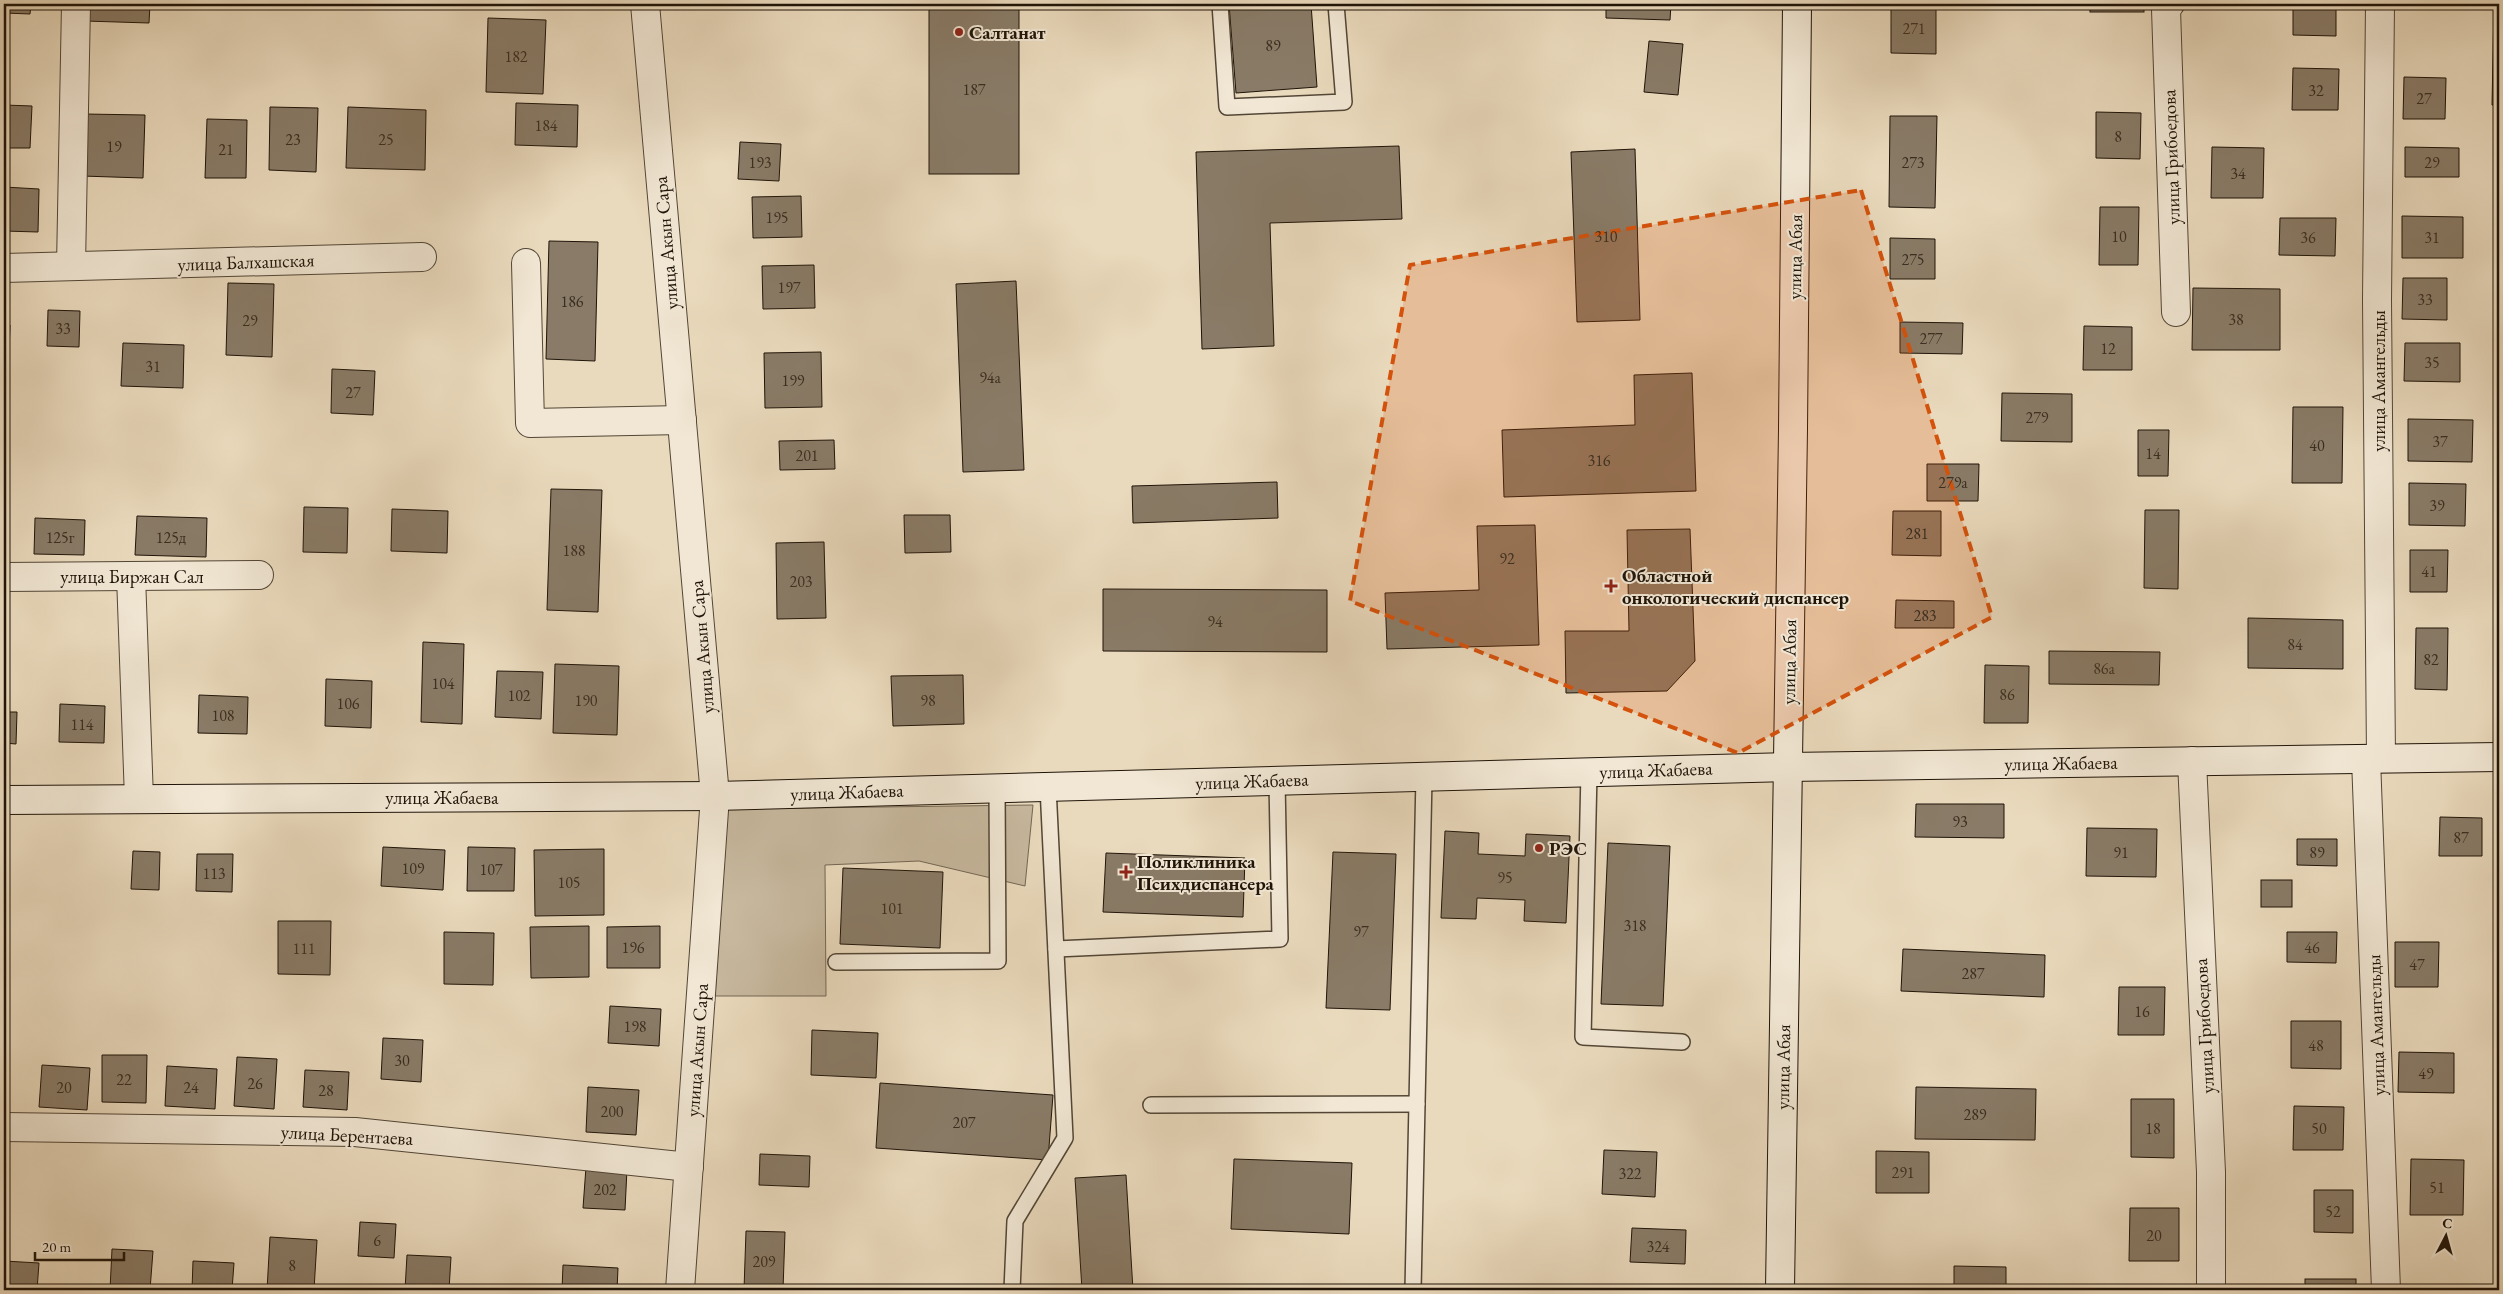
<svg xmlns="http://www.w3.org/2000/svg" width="2503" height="1294" font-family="'EB Garamond',serif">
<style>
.green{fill:#c7b89e;stroke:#736654}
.building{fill:#897b67;stroke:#1f1409}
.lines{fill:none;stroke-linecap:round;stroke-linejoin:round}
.lane-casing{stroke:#524636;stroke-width:18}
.street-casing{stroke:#524636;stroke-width:30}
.secondary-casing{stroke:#1f1409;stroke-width:30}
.lane{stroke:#f1e7d4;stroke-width:15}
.street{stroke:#f1e7d4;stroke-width:28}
.secondary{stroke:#f1e7d4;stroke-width:28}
.marked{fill:#d4520c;fill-opacity:0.2;stroke:#d4520c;stroke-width:4;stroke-dasharray:10 6;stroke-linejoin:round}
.poi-dot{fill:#8f2418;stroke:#f1e7d4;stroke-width:2}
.labels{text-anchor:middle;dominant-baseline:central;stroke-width:4;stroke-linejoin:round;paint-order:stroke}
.number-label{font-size:16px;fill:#3a2e20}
.poi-label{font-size:19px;font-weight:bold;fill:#1f1409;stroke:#f1e7d4;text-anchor:start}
.street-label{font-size:19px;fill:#1f1409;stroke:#f1e7d4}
</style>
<rect width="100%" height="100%" fill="#eadabd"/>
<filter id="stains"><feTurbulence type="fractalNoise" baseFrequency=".004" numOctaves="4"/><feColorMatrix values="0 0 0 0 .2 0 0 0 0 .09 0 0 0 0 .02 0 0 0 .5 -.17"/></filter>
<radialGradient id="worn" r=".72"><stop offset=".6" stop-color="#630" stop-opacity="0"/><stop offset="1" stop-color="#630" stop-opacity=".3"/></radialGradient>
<path class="green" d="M1033 805 1025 886 919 861 825 865 826 996H715L728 809Z"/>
<g class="building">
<path d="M4 4H31L30 14 4 13Z"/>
<path d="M86 4H150L149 23 85 21Z"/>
<rect x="929" y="4" width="90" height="170"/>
<path d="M1229 4H1311L1317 87 1236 93Z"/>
<path d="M1606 4H1671L1670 20 1606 18Z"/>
<path d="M1891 4H1936V54L1891 53Z"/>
<rect x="2090" y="4" width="54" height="8"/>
<path d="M2293 4H2336V36L2293 35Z"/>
<path d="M2494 4H2499V105H2492Z"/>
<path d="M488 18 546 20 543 94 486 92Z"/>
<path d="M1649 41 1683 44 1678 95 1644 92Z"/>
<path d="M2293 68 2339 69 2338 110H2292Z"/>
<path d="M2404 77 2446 78 2445 119H2403Z"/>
<path d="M516 103 578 105 577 147 515 145Z"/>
<path d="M4 105 32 106 30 148H4Z"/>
<path d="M270 107 318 108 316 172 269 170Z"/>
<path d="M348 107 426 110 425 170 346 168Z"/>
<path d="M2096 112 2141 113 2140 159 2096 158Z"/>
<path d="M84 114 145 115 143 178 82 176Z"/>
<path d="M1890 116H1937L1935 208 1889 207Z"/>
<path d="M207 119 247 120 246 178H205Z"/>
<path d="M740 142 781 144 779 181 738 179Z"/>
<path d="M1399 146 1402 219 1270 223 1274 346 1202 349 1196 152Z"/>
<path d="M2212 147 2264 148 2263 198H2211Z"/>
<path d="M2405 147 2459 148V177H2405Z"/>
<path d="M1635 149 1640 320 1577 322 1571 152Z"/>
<path d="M4 187 39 189 38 232 4 231Z"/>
<path d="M801 196 802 237 753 238 752 197Z"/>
<path d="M2100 207H2139L2138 265H2099Z"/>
<path d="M2402 216 2463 217V258H2402Z"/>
<path d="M2280 218H2336L2335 256 2279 255Z"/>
<path d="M1890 238 1935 239V279H1890Z"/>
<path d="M549 241 598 242 595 361 546 359Z"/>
<path d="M814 265 815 308 763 309 762 266Z"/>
<path d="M2403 278H2447V320L2402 319Z"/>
<path d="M1016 281 1024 470 963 472 956 284Z"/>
<path d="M228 283 274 284 272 357 226 355Z"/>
<path d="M2193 288 2280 289V350H2192Z"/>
<path d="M48 310 80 311 79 347 47 346Z"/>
<path d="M1900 322 1963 323 1962 354 1900 353Z"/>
<path d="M4 325H10L8 378H4Z"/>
<path d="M2084 326 2132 327V370H2083Z"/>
<path d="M123 343 184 345 183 388 121 386Z"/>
<path d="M2405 343H2460V382L2404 381Z"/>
<path d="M821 352 822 407 765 408 764 353Z"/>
<path d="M332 369 375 371 373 415 331 413Z"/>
<path d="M1692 373 1696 491 1504 497 1502 430 1635 425 1634 375Z"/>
<path d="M2002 393 2072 394V442L2001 441Z"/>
<path d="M2293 407H2343L2342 483H2292Z"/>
<path d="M2408 419 2473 420 2472 462 2408 461Z"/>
<path d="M2138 430H2169L2168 476H2138Z"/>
<path d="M834 440 835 469 780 470 779 441Z"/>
<path d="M1927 464H1979L1978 501H1927Z"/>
<path d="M1277 482 1278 518 1133 523 1132 486Z"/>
<path d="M2409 483 2466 484 2465 526 2409 525Z"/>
<path d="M551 489 602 490 598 612 547 610Z"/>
<path d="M304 507 348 508 347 553 303 552Z"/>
<path d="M392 509 448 511 447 553 391 551Z"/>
<path d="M2145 510H2179L2178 589 2144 588Z"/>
<path d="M1893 511H1941V556L1892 555Z"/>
<path d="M904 515H950L951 552 905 553Z"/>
<path d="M137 516 207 518 206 557 135 555Z"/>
<path d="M35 518 85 520 84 555 34 554Z"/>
<path d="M1535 525 1539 645 1387 649 1385 593 1479 590 1477 526Z"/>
<path d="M1690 529 1695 661 1667 691 1566 693 1565 631H1629L1627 530Z"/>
<path d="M824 542 826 618 777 619 776 543Z"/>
<path d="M2410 550H2448L2447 592H2410Z"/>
<path d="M1103 589 1327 590V652L1103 651Z"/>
<path d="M1896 600 1954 601V628H1895Z"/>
<path d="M2248 618 2343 620V669L2248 668Z"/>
<path d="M2416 628H2448L2447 690 2415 689Z"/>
<path d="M423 642 464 644 462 724 421 722Z"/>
<path d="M2049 651 2160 652 2159 685 2049 684Z"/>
<path d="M555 664 619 666 617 735 553 733Z"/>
<path d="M1985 665 2029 666 2028 723H1984Z"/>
<path d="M497 671 543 672 541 719 495 717Z"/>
<path d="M963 675 964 724 893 726 891 676Z"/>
<path d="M326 679 372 681 371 728 325 726Z"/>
<path d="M199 695 248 697 247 734 198 733Z"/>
<path d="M60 704 105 706 104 743 59 742Z"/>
<path d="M4 712H17L16 744 4 743Z"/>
<path d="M1916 804H2004V838L1915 837Z"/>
<path d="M2440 817 2482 818V856H2439Z"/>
<path d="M2087 828 2157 829 2156 877 2086 876Z"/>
<path d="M1445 831 1479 833 1478 854 1525 856 1526 834 1570 836 1566 923 1524 921 1525 900 1477 898 1476 919 1441 918Z"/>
<path d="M2297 839H2337V866L2297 865Z"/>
<path d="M1608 843 1670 846 1663 1006 1601 1004Z"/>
<path d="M383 847 445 850 443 890 381 886Z"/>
<path d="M468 847 515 848 514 891H467Z"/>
<path d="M604 849V915L535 916 534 850Z"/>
<path d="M133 851 160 852 159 890 131 889Z"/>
<path d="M1333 852 1396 854 1390 1010 1326 1008Z"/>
<path d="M1106 853 1245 858 1243 917 1103 912Z"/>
<path d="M197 854H233L232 892 196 891Z"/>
<path d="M843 868 943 872 940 948 840 944Z"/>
<rect x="2261" y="880" width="31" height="27"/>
<path d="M278 921H331L330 975 278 974Z"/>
<path d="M589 926V977L531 978 530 927Z"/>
<path d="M660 926V968H607V927Z"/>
<path d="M444 932 494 933 493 985 444 984Z"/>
<path d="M2287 932H2337L2336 963 2287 962Z"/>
<path d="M2395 942H2439L2438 987H2395Z"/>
<path d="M1903 949 2045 955 2044 997 1901 991Z"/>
<path d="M2119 987H2165L2164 1035H2118Z"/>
<path d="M610 1006 661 1009 659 1046 608 1043Z"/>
<path d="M2291 1021H2341V1069L2291 1068Z"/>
<path d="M812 1030 878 1033 876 1078 811 1075Z"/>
<path d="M383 1038 423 1040 421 1082 381 1079Z"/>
<path d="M2399 1052 2454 1053V1093L2398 1092Z"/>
<path d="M102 1055H147L146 1103 102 1102Z"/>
<path d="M237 1057 277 1059 274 1109 234 1106Z"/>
<path d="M42 1065 90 1068 87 1110 39 1107Z"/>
<path d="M167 1066 217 1069 215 1109 165 1106Z"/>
<path d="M305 1070 349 1072 347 1110 303 1107Z"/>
<path d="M880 1083 1053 1095 1048 1160 876 1148Z"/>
<path d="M588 1087 639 1090 636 1135 586 1132Z"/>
<path d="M1916 1087 2036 1089 2035 1140 1915 1139Z"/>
<path d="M2131 1099H2174V1158L2131 1157Z"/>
<path d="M2294 1106 2344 1107 2343 1150H2293Z"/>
<path d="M1604 1150 1657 1152 1655 1197 1602 1194Z"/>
<path d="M1876 1151 1929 1152V1193H1876Z"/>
<path d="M760 1154 810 1156 809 1187 759 1185Z"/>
<path d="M1234 1159 1352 1163 1349 1234 1231 1229Z"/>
<path d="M2411 1159 2464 1160 2463 1215H2410Z"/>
<path d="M586 1167 627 1169 625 1210 583 1208Z"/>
<path d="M1126 1175 1133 1290H1082L1075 1178Z"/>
<path d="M2314 1190H2353V1233L2314 1232Z"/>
<path d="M2130 1208H2179V1261H2129Z"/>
<path d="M360 1222 396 1224 394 1258 358 1256Z"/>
<path d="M1632 1228 1686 1230 1685 1264 1630 1262Z"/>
<path d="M746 1231 785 1232 783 1290H744Z"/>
<path d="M270 1237 317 1240 314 1290H267Z"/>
<path d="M112 1249 153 1251 150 1290H110Z"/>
<path d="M407 1255 451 1257 449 1290H405Z"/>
<path d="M4 1261 39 1263 37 1290H4Z"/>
<path d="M193 1261 234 1263 232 1290H192Z"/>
<path d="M563 1265 618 1268 617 1290H562Z"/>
<path d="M1954 1266 2006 1267V1290H1954Z"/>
<rect x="2305" y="1279" width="51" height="11"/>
</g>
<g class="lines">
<g class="lane-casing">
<g id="lane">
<path d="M1220 4 1227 107 1344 102 1336 4"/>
<path d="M1589 772 1583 1037 1682 1042"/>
<path d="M1056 949 1280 939 1277 781"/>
<path d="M836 962 998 961 997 788"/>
<path d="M1151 1105 1417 1104"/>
<path d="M1012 1290 1015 1221 1065 1138 1048 787"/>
<path d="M1413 1290 1424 777"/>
</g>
</g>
<g class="street-casing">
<g id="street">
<path d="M645 4 715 796 680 1290"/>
<path d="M2170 4 2166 9 2176 312"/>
<path d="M2380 4 2377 300 2381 758"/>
<path d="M526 263 530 423 682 420"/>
<path d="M71 266 76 4"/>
<path d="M4 268 422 257"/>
<path d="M131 576 139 799"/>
<path d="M4 577 259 575"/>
<path d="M2366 759 2386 1290"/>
<path d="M2192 761 2211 1172V1290"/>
<path d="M4 1127 355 1132 689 1167"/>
</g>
</g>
<g class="secondary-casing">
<g id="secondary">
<path d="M4 800 715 796 1787 767 2499 757"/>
<path d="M1780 1290 1793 429 1797 4"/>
</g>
</g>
<use href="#lane" class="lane"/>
<use href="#street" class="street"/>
<use href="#secondary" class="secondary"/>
</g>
<path class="marked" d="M1861 190 1992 617 1738 753 1350 601 1410 265Z"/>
<g class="poi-dot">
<circle cx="959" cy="32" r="5"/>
<path d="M1608.5 578.5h5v5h5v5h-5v5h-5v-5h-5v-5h5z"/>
<circle cx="1539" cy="848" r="5"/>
<path d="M1123.5 864.5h5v5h5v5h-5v5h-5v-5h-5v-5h5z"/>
</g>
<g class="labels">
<g class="number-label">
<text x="1914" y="28">271</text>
<text x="1273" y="45">89</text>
<text x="516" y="56">182</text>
<text x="974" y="89">187</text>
<text x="2316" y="90">32</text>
<text x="2424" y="98">27</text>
<text x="546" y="125">184</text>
<text x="2118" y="136">8</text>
<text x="293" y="139">23</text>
<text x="386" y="139">25</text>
<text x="114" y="146">19</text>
<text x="226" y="149">21</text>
<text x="760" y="162">193</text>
<text x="1913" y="162">273</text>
<text x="2432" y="162">29</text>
<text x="2238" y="173">34</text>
<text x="777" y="217">195</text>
<text x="1606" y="236">310</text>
<text x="2119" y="236">10</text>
<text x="2308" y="237">36</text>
<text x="2432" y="237">31</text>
<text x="1913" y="259">275</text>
<text x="789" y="287">197</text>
<text x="2425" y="299">33</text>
<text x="572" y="301">186</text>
<text x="2236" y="319">38</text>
<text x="250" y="320">29</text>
<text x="63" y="328">33</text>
<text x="1931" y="338">277</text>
<text x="2108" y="348">12</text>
<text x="2432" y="362">35</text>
<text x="153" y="366">31</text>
<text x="990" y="377">94а</text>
<text x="793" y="380">199</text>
<text x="353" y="392">27</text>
<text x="2037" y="417">279</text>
<text x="2440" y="441">37</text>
<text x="2317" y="445">40</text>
<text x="2153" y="453">14</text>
<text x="807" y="455">201</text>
<text x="1599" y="460">316</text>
<text x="1953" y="482">279а</text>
<text x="2437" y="505">39</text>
<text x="1917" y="533">281</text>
<text x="60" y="537">125г</text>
<text x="171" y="537">125д</text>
<text x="574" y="550">188</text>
<text x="1507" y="558">92</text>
<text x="2429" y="571">41</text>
<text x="801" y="581">203</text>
<text x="1925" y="615">283</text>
<text x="1215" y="621">94</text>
<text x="2295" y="644">84</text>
<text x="2431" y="659">82</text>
<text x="2104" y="668">86а</text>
<text x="443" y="683">104</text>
<text x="2007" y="694">86</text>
<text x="519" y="695">102</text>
<text x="586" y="700">190</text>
<text x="928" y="700">98</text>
<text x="348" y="703">106</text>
<text x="223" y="715">108</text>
<text x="82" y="724">114</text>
<text x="1960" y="821">93</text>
<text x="2461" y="837">87</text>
<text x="2121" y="852">91</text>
<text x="2317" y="852">89</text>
<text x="413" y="868">109</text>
<text x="491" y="869">107</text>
<text x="214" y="873">113</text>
<text x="1505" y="877">95</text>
<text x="569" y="882">105</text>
<text x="892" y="908">101</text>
<text x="1635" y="925">318</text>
<text x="1361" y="931">97</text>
<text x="633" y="947">196</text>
<text x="2312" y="947">46</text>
<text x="304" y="948">111</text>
<text x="2417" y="964">47</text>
<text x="1973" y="973">287</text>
<text x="2142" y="1011">16</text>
<text x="635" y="1026">198</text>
<text x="2316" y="1045">48</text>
<text x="402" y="1060">30</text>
<text x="2426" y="1073">49</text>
<text x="124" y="1079">22</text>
<text x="255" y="1083">26</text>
<text x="64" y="1087">20</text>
<text x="191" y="1087">24</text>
<text x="326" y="1090">28</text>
<text x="612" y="1111">200</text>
<text x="1975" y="1114">289</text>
<text x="964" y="1122">207</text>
<text x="2153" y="1128">18</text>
<text x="2319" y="1128">50</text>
<text x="1903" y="1172">291</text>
<text x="1630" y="1173">322</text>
<text x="2437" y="1187">51</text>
<text x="605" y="1189">202</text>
<text x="2333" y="1211">52</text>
<text x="2154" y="1235">20</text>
<text x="377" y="1240">6</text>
<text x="1658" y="1246">324</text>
<text x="764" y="1261">209</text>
<text x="292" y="1265">8</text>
</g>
<g class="poi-label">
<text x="969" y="32">Салтанат</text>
<text x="1622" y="575">Областной<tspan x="1622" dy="22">онкологический диспансер</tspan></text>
<text x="1549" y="848">РЭС</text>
<text x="1137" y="861">Поликлиника<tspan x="1137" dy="22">Психдиспансера</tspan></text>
</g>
<g class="street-label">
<text transform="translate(2171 157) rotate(-92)">улица Грибоедова</text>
<text transform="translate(666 243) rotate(-95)">улица Акын Сара</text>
<text transform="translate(1795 257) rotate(-89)">улица Абая</text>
<text transform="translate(246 262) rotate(-2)">улица Балхашская</text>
<text transform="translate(2378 381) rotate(-90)">улица Амангельды</text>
<text x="132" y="576">улица Биржан Сал</text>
<text transform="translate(702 647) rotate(-95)">улица Акын Сара</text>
<text transform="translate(1789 662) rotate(-89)">улица Абая</text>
<text transform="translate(2061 763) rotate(-1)">улица Жабаева</text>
<text transform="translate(1656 770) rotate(-2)">улица Жабаева</text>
<text transform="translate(1252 781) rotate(-2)">улица Жабаева</text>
<text transform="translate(847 792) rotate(-2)">улица Жабаева</text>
<text x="442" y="797">улица Жабаева</text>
<text transform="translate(2376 1025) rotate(-92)">улица Амангельды</text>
<text transform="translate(2204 1026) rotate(-93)">улица Грибоедова</text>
<text transform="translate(697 1050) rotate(-86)">улица Акын Сара</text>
<text transform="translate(1783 1067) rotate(-89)">улица Абая</text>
<text transform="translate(347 1135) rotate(3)">улица Берентаева</text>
</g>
</g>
<rect width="2503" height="1294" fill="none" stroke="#eadabd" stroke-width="20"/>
<rect x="5" y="5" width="2493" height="1284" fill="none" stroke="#1f1409" stroke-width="2.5"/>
<rect x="10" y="10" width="2483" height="1274" fill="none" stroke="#1f1409"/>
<g transform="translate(2446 1236) rotate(6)" stroke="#f1e7d4" stroke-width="4" paint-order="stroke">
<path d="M0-4L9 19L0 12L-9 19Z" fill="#1f1409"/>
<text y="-8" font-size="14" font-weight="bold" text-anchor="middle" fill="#1f1409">С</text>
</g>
<path d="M35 1252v8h89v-8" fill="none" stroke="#1f1409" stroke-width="2.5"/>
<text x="42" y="1252" font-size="15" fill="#1f1409" stroke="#f1e7d4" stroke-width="4" paint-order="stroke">20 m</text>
<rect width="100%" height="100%" filter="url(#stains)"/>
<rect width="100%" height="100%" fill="url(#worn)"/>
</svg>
